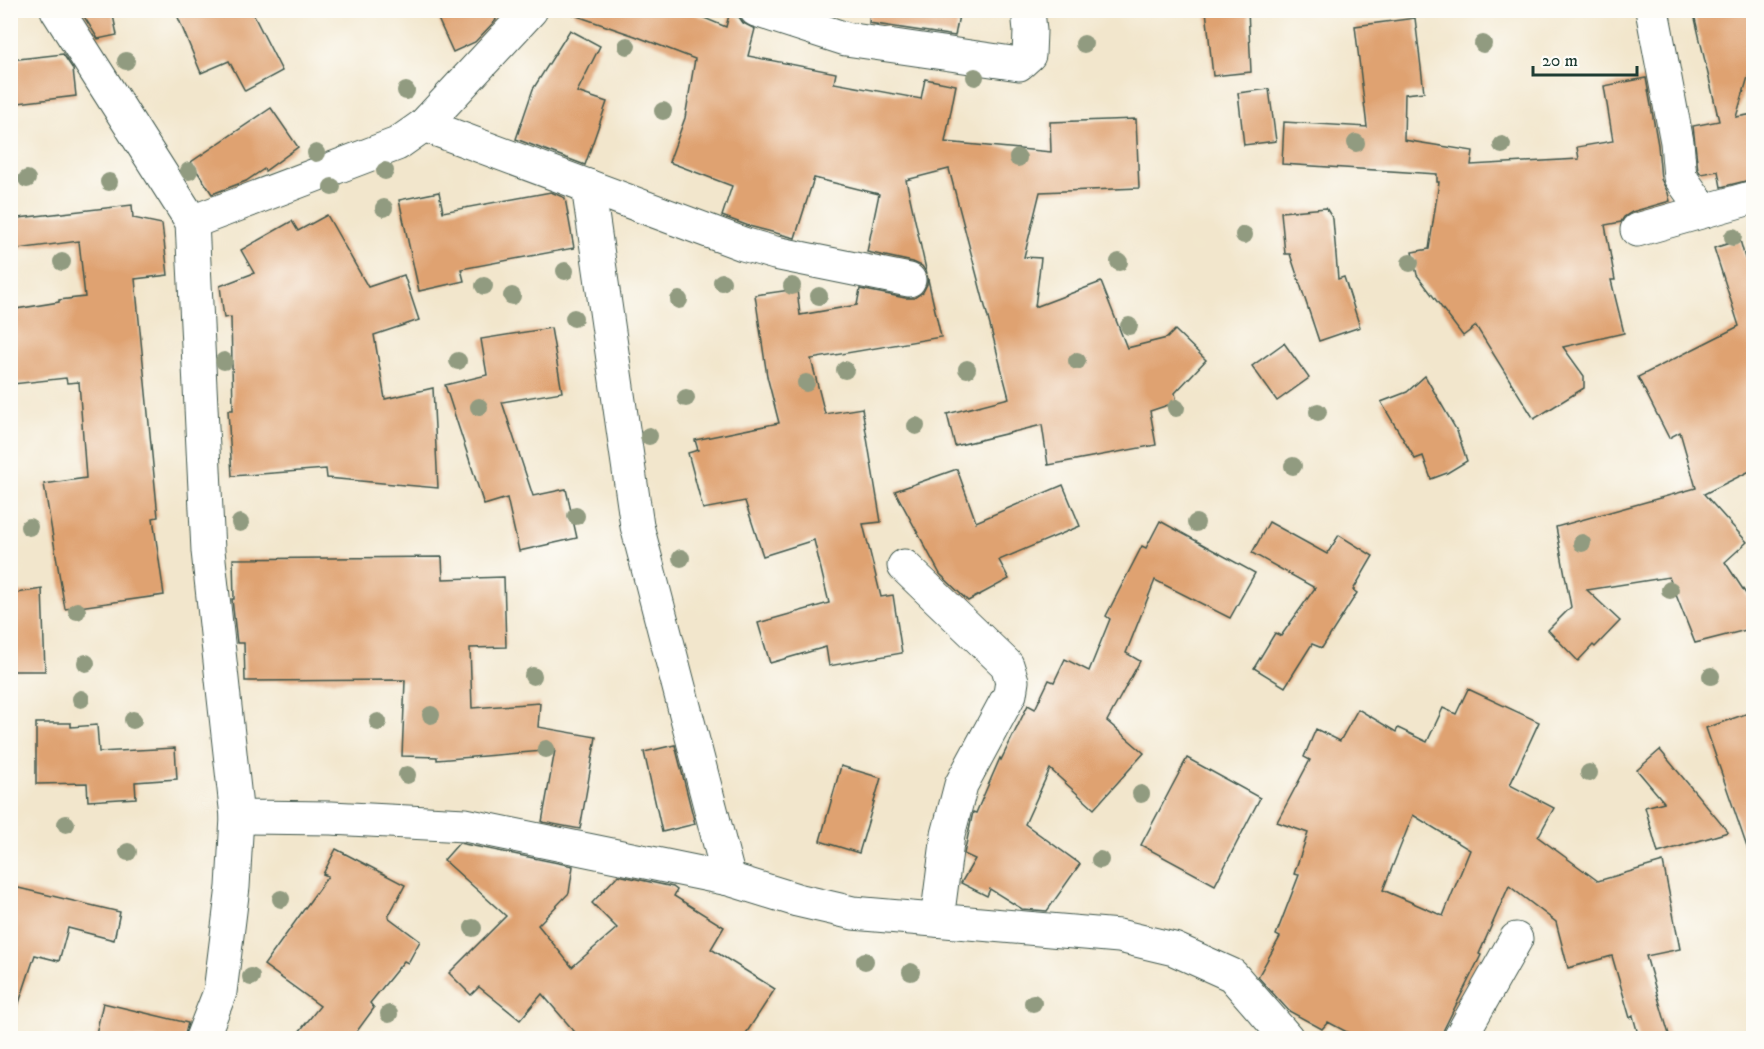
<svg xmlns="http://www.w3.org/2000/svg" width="1764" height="1049" font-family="'IM FELL DW Pica',serif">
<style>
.building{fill:#dfa271;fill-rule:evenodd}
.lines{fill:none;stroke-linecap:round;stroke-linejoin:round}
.street-casing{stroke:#3f564b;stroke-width:35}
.street{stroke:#fff;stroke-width:33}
.tree{fill:#919b80}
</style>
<rect width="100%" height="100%" fill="#fdfcf7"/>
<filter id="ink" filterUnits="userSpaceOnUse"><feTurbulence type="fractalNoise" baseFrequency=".0167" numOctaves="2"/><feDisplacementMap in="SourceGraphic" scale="12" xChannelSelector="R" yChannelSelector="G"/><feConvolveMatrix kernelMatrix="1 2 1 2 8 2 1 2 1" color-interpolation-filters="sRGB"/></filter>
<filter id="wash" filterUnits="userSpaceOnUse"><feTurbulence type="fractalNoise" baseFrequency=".008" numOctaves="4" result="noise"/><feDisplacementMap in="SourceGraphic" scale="24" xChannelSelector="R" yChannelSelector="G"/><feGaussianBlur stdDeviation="1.35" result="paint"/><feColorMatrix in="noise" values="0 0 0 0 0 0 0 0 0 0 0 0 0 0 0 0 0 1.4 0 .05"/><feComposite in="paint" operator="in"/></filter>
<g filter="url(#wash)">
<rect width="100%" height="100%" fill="#f2e6cc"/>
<g id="blocks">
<g class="building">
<path d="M80 10H112L117 35 98 39Z"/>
<path d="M175 10H251L282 71 245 91 229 61 201 73Z"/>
<path d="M434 10H493L496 20 475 42 453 52Z"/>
<path d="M575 10H685L726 27 729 15 739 17 743 23 755 29 748 56 836 73 834 83 921 99 925 79 956 85 945 142 1051 152 1050 122 1136 119 1139 188 1040 192 1024 257 1041 258 1035 307 1101 282 1127 348 1167 338 1175 330 1206 360 1175 393 1177 402 1150 411 1156 445 1048 465 1042 425 955 446 947 414 1009 398 949 169 906 180 927 274 922 266 913 262 867 252 879 194 814 178 795 238 749 226 722 216 732 186 669 162 685 118 695 59 635 36 574 15Z"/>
<path d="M870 10H960L955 36 869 23Z"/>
<path d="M1206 10H1248L1251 72 1213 76Z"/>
<path d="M1693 10H1749L1754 39V57L1736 117 1754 114V179L1721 187 1718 171 1701 174 1698 170 1693 126 1719 121Z"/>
<path d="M1415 18 1424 92 1405 94 1404 140 1473 151 1471 165 1579 159 1577 147 1613 141 1604 86 1646 78 1658 145 1661 179 1668 193 1670 201 1632 212 1624 217 1621 222 1605 225 1615 280H1611L1624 333 1563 347 1584 376V388L1534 419 1476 326 1463 336 1417 275 1412 252 1429 249 1439 182H1437V174L1282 164 1284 122 1367 127 1355 26Z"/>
<path d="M570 30 600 46 577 92 607 102 585 165 516 139 533 89Z"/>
<path d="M63 54 73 69 76 96 10 104V60Z"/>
<path d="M1269 89 1276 141 1244 145 1238 93Z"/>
<path d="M271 108 298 147 265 171 264 169 246 181 212 194 191 162Z"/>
<path d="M439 192 443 212 551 192 565 198 574 248 461 269 464 281 419 291 399 200Z"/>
<path d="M132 205 133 218 162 224 168 275 135 279 158 517 153 518 164 595 65 609 44 484 86 478 79 382 67 383 66 378 13 384 10 361V310L59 302V300L85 297 79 241 10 250V219Z"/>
<path d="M1326 208 1333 219 1338 279 1344 277 1360 327 1319 341 1290 254H1285L1281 212Z"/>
<path d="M327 215 368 287 404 275 419 320 374 335 385 399 433 388 438 488 327 478 326 469 232 476 228 410H233L231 317 224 318 220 286 254 273 241 250 292 221 298 231Z"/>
<path d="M1740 240 1745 258 1754 255V469L1704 494 1747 542 1725 562 1754 606V628L1695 643 1669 577 1587 590 1620 621 1595 647 1593 645 1578 661 1548 630 1571 607 1556 527 1696 488 1680 432 1669 438 1638 377 1739 326 1714 248Z"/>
<path d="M927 275 941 337 811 359 825 414 862 408 881 522 863 524 881 597 893 595 902 653 829 666 826 647 770 663 758 623 829 603 814 540 763 556 745 501 703 509 688 453 698 450 695 440 779 423 767 376 755 295 797 289 800 315 857 305 860 289 905 298H914L923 292 927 284Z"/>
<path d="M551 328 562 392 502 402 533 496 566 489 577 538 519 551 507 498 484 505 445 385 487 375 481 339Z"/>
<path d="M1284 343 1309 378 1277 401 1252 366Z"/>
<path d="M1425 376 1457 431 1467 461 1447 473 1431 479 1423 456 1415 459 1381 402 1407 392Z"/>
<path d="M957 469 976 522 1063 485 1080 526 999 560 1009 579 968 601 940 574 895 491Z"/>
<path d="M1160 521 1255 573 1230 618 1155 580 1126 653 1140 661 1107 721 1144 753 1094 809 1050 769 1025 824 1080 864 1047 911 1022 909 990 889 987 896 961 883 975 859 964 854 973 812 976 813 1000 758 1001 760 1028 705 1035 709 1049 680 1054 682 1065 659 1089 671 1110 619 1106 616 1142 546 1146 548Z"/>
<path d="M1269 522 1327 554 1339 535 1373 556 1353 590 1357 593 1322 648 1312 644 1285 687 1254 668 1275 633 1281 636 1315 588 1252 553Z"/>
<path d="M442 557 443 579 504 577 506 647 470 648 472 708 540 703 538 727 596 737 580 829 542 822 555 750 437 760V757L402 756 405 680 245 681 244 643H237L232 599H234L233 559Z"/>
<path d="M42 589 45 671H10V594Z"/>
<path d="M1468 689 1539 722 1510 785 1554 808 1538 837 1598 881 1663 862 1680 949 1646 956 1670 1038H1639L1633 1016 1630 1018 1612 956 1568 968 1556 922 1509 886 1479 954 1481 955 1444 1029 1441 1038H1358L1328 1022 1322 1029 1289 1011 1258 977 1280 937 1276 935 1299 875 1294 874 1308 833 1277 822 1310 760 1304 757 1316 729 1340 741 1358 709 1396 732 1398 728 1427 742 1443 708 1456 714ZM1413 815 1470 850 1443 916 1383 890Z"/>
<path d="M1754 711V852L1749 853 1706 728Z"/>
<path d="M36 723H71V727L97 725 99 752 175 748 177 779 135 782 136 798 88 801 87 783 36 784Z"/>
<path d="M675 745 695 824 662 832 644 752Z"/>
<path d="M1660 750 1728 832 1658 853 1645 807 1664 802 1637 770Z"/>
<path d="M1187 758 1260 798 1215 885 1141 845Z"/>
<path d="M841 766 881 778 859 853 820 841Z"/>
<path d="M459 843 573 866 569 893 538 925 572 967 617 928 592 903 618 875 673 887 677 890 674 896 724 927 711 949 775 989 743 1038H580L542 994 520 1020 479 987 471 995 449 973 506 916 444 860Z"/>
<path d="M336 849 405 885 388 917 420 941 408 963 404 961 370 1003 374 1008 352 1038H294L320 1006 264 965 328 876 323 874Z"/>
<path d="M10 886 120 912 114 940 68 928 59 961 35 955 16 1012H10Z"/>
<path d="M103 1003 188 1023 184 1038H95Z"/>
</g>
</g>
</g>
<g filter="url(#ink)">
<use href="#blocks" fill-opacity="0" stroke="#3f564b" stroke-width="1.5"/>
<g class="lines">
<g class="street-casing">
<g id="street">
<path d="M57 10 192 222"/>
<path d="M531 10 424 125 397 144 192 222 208 551 237 817 331 818 465 825 729 879 797 900 853 913 1119 936 1174 949 1232 975 1287 1038"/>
<path d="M756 10 846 39 1019 64 1029 55 1030 31 1028 10"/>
<path d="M1652 10 1677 142 1680 177 1704 211"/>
<path d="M424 125 743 244 775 253 909 280"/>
<path d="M588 186 637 526 729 879"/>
<path d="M1637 230 1754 197"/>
<path d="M904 566 1007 665 1012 681 1010 694 961 785 948 835 937 920"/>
<path d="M202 1038 220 992 233 887 237 817"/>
<path d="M1460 1038 1516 939"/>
</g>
</g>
<use href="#street" class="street"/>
</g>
<g class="tree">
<circle cx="1084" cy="44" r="9"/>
<circle cx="1483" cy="44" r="9"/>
<circle cx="627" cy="46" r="9"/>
<circle cx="126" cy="61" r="9"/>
<circle cx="975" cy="77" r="9"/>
<circle cx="406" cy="91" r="9"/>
<circle cx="663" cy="111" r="9"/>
<circle cx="1356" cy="143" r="9"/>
<circle cx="1502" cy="145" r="9"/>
<circle cx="316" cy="153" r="9"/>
<circle cx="1018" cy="158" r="9"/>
<circle cx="189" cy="171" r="9"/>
<circle cx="385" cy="171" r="9"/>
<circle cx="27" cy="179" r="9"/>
<circle cx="109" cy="182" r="9"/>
<circle cx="332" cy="187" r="9"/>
<circle cx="384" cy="208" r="9"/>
<circle cx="1244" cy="235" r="9"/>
<circle cx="1733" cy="237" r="9"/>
<circle cx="62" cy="262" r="9"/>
<circle cx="1119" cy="262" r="9"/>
<circle cx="1410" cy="263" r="9"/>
<circle cx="565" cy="271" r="9"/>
<circle cx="722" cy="282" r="9"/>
<circle cx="484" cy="286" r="9"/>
<circle cx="792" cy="286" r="9"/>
<circle cx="512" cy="296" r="9"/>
<circle cx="819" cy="296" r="9"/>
<circle cx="679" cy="300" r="9"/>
<circle cx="574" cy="318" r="9"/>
<circle cx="1129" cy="326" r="9"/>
<circle cx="224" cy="361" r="9"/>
<circle cx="458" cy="361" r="9"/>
<circle cx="1077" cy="361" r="9"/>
<circle cx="967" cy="369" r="9"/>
<circle cx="845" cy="370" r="9"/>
<circle cx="806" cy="383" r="9"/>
<circle cx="686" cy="398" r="9"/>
<circle cx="479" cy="407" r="9"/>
<circle cx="1176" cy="408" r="9"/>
<circle cx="1318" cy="412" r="9"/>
<circle cx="916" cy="426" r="9"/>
<circle cx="649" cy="436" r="9"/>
<circle cx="1293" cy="466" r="9"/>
<circle cx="576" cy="516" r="9"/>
<circle cx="240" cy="523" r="9"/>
<circle cx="1196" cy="523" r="9"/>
<circle cx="29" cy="527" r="9"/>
<circle cx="1582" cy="543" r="9"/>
<circle cx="681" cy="558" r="9"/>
<circle cx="1670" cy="590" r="9"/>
<circle cx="77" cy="611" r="9"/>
<circle cx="86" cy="663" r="9"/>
<circle cx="533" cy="676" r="9"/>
<circle cx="1711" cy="676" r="9"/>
<circle cx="81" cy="699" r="9"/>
<circle cx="431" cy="715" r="9"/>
<circle cx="133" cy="720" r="9"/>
<circle cx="378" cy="722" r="9"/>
<circle cx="546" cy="749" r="9"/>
<circle cx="1589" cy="773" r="9"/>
<circle cx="407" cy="775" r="9"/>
<circle cx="1141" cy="794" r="9"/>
<circle cx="66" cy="824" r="9"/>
<circle cx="128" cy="852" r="9"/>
<circle cx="1100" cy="860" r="9"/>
<circle cx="281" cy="899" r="9"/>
<circle cx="473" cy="928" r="9"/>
<circle cx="865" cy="961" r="9"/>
<circle cx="911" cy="972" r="9"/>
<circle cx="251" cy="977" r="9"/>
<circle cx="1033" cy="1003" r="9"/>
<circle cx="389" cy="1014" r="9"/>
</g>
</g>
<rect width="1764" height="1049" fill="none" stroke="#fdfcf7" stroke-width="36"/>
<path d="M1533 66v9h104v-9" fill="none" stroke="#1f3d34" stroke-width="3"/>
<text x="1542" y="66" font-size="18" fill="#1f3d34" stroke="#fdfcf7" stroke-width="4.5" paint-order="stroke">20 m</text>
</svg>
